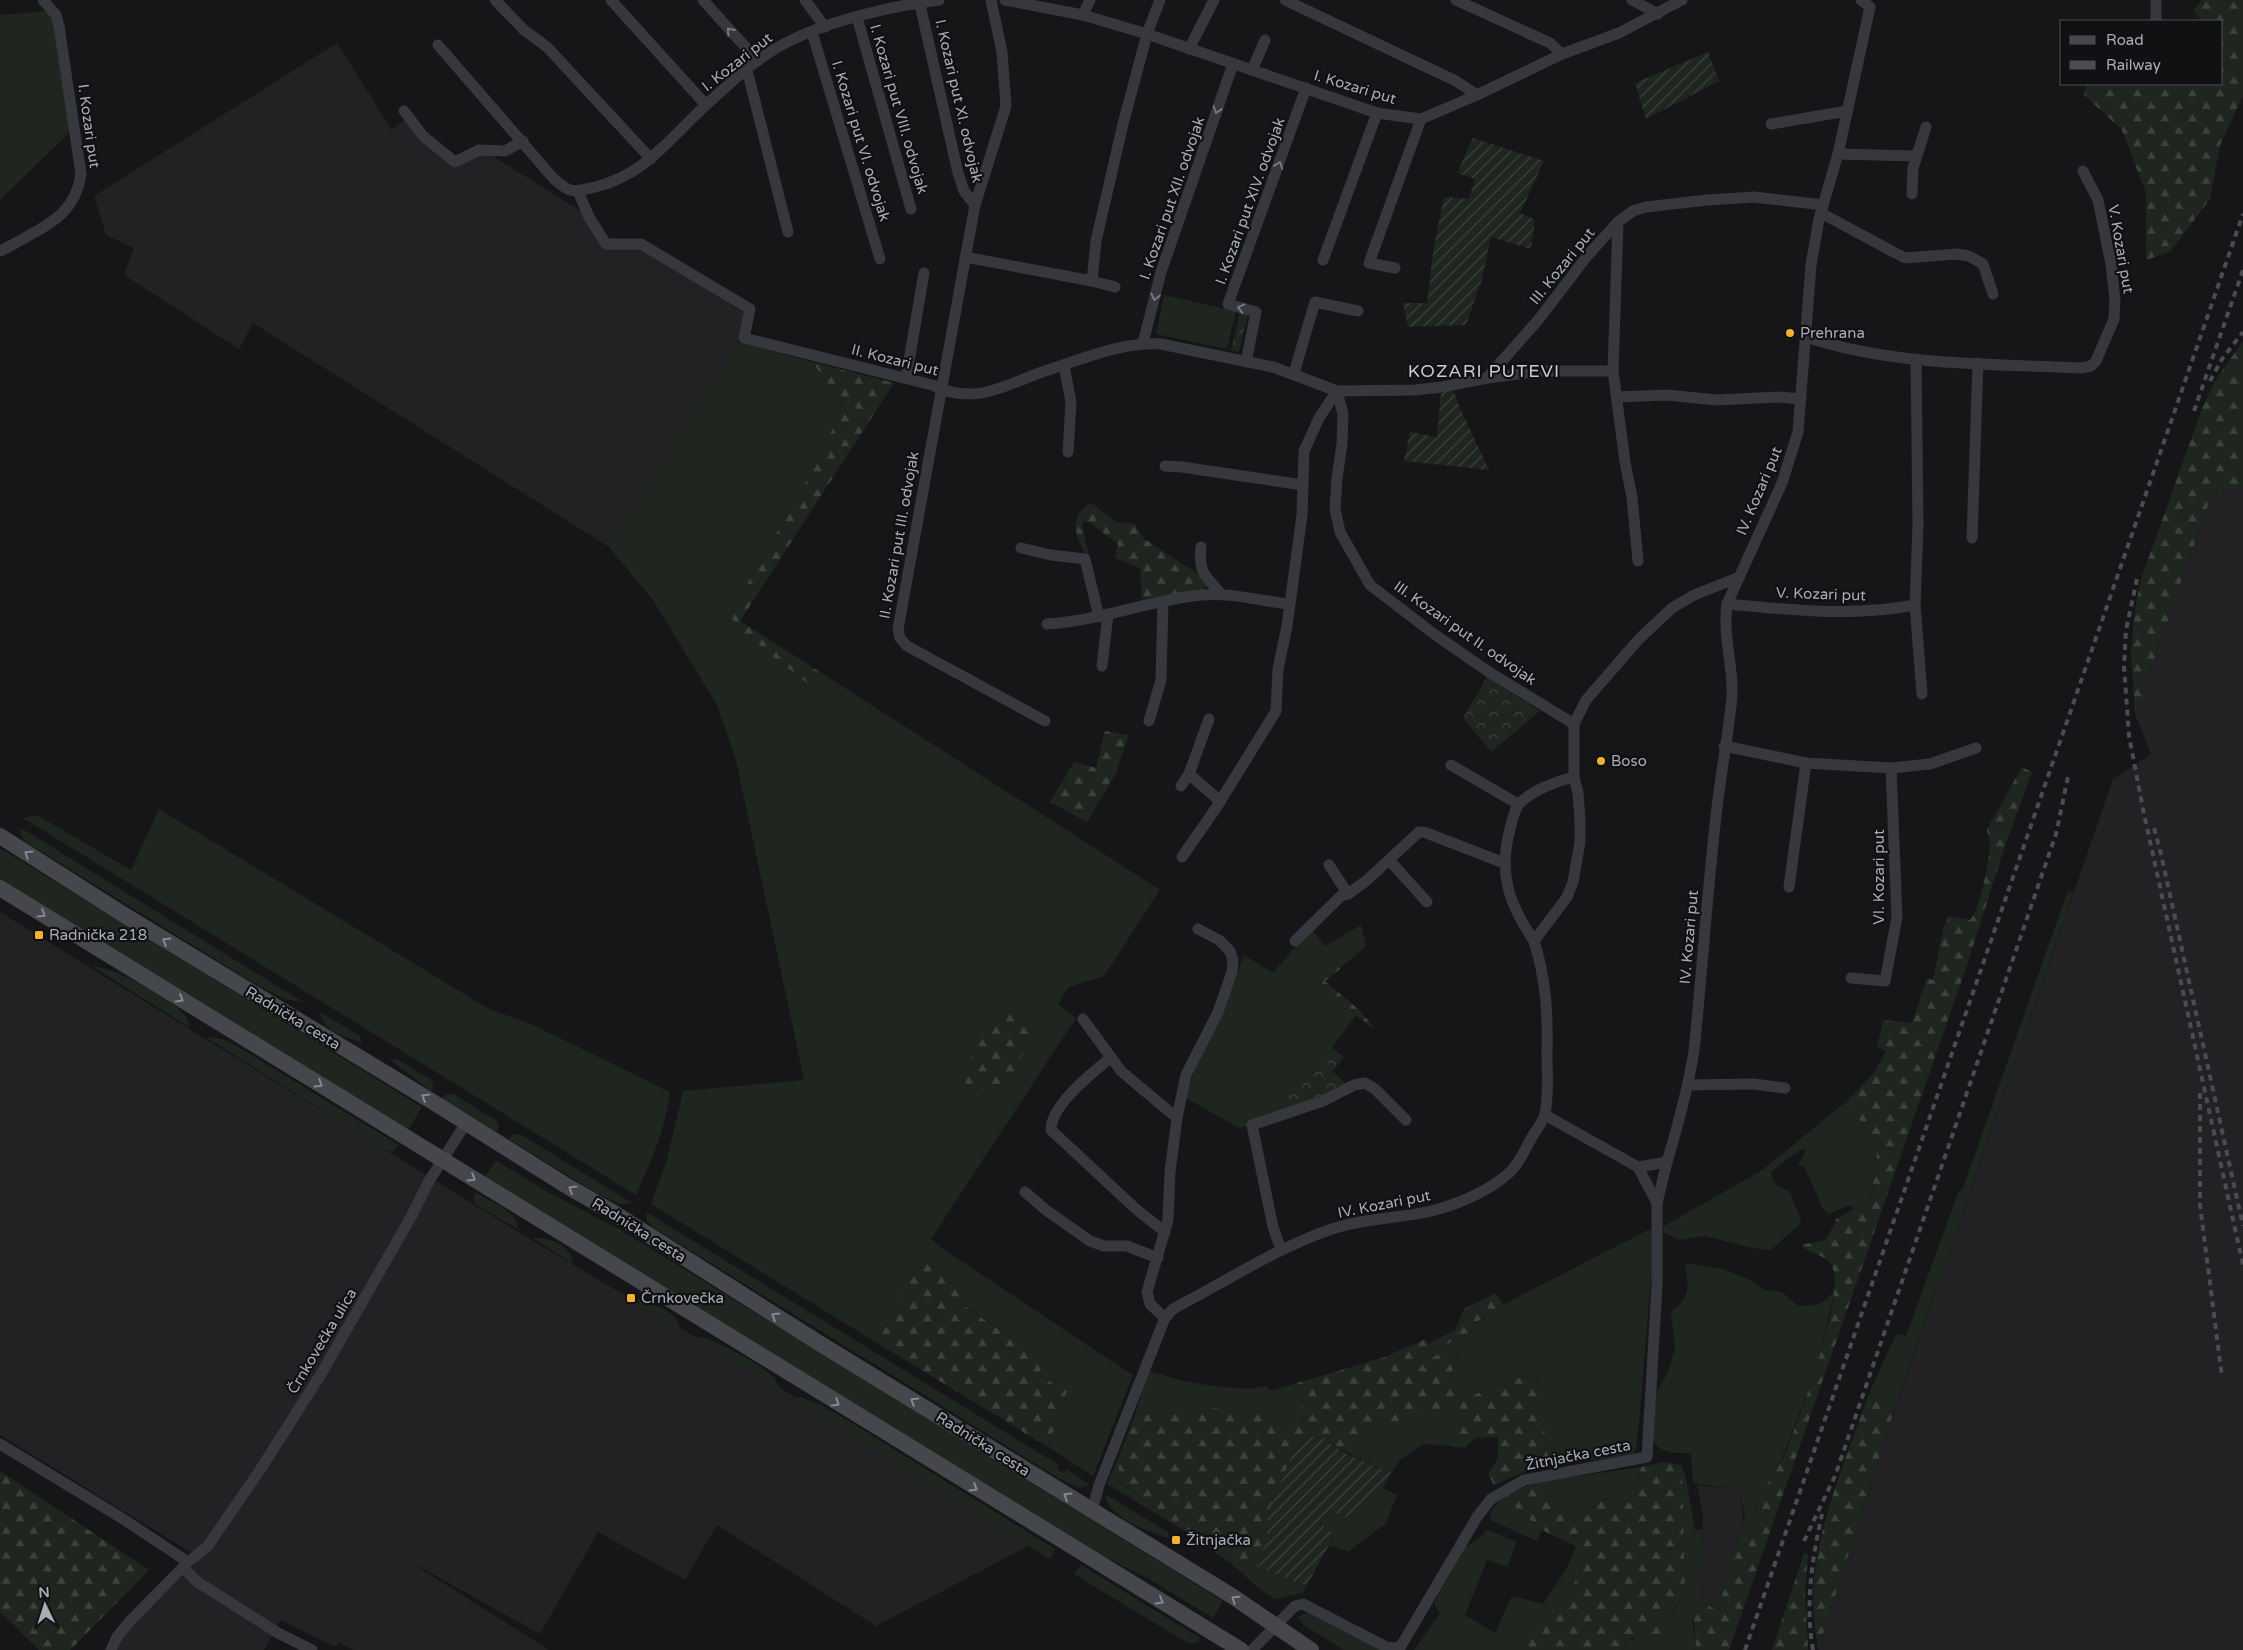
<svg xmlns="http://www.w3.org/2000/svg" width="2243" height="1650" font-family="'Varela Round',sans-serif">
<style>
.built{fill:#222225}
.grass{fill:#1e261f}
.forest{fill:url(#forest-firs)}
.park{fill:url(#park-crowns)}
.garden{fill:url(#garden-furrows)}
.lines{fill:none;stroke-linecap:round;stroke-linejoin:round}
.street{stroke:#37383d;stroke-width:11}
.secondary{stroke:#45474d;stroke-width:16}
.rail{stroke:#4a4c52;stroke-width:4;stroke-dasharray:6 5;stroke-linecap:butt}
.oneway{stroke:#757881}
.oneway2{stroke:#858993}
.poi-dot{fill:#f2b134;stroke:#111113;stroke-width:2}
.labels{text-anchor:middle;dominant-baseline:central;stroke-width:4.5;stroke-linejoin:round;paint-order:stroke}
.street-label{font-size:15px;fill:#a8adb8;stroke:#111113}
.poi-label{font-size:15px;fill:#a8adb8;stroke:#111113;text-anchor:start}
.quarter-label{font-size:18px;letter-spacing:1px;fill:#c9ccd4;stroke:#111113}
</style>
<defs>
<pattern id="forest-firs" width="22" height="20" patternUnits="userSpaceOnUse" patternTransform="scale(1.25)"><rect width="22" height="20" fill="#1e261f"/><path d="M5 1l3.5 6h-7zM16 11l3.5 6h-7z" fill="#3c433d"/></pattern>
<pattern id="park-crowns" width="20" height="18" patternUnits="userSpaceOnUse" patternTransform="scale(1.25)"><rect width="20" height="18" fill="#1e261f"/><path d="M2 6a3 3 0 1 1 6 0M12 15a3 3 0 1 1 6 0" fill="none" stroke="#3c433d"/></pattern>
<pattern id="garden-furrows" width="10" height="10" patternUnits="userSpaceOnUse" patternTransform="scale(1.25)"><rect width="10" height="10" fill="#1e261f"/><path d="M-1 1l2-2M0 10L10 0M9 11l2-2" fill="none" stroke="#3c433d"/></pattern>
</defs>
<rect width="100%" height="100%" fill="#161618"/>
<g class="built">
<path d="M337 43 392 130 405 119 419 139 456 168 485 151 582 212 603 249 639 246 744 313 738 342 609 547 253 323 239 349 124 275 134 248 106 235 94 196Z"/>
<path d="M2243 488V1650H1818L1889 1427 2113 779 2151 754 2135 714 2213 491Z"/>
<path d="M0 912 520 1233 1038 1541 876 1626 717 1525 685 1580 598 1532 540 1634 407 1560 549 1650H353L339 1642 335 1647 281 1620 264 1650H115L125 1632 197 1562 192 1553 0 1435Z"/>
<path d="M1697 1485 1740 1490 1744 1525 1737 1542 1718 1610 1700 1602 1703 1514Z"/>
</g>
<g class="grass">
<path d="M52 11 70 132 0 200V15Z"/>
<path d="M1164 295 1236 311 1227 349 1156 334Z"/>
<path d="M738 342 812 362 842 402 825 449 729 615 817 690 828 677 1160 890 1104 976 1069 987 1058 1004 1076 1018 931 1239 940 1247 1133 1375 1093 1476 1048 1447 1067 1391 1040 1376 1042 1359 957 1300 969 1288 926 1254 877 1343 651 1204 667 1159 683 1091 804 1080 736 760 717 705 653 600 609 547Z"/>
<path d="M159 809 489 1009 531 1024 670 1092C665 1130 652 1160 636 1195L23 818 37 815 131 870Z"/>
<path d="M19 828 28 832 303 1002 284 999 252 982 29 844 23 839Z"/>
<path d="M0 848 422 1107 408 1130 0 879Z"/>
<path d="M2074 891 1893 1414 1868 1396 1896 1334 1906 1336 1958 1193 1963 1188 2067 893Z"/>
<path d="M1361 925 1366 946C1350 962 1331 973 1314 988L1356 1015 1332 1048 1344 1057 1332 1071 1345 1083 1329 1093 1247 1121 1248 1126 1239 1128 1186 1098 1194 1071 1234 984 1244 955 1273 973 1311 928 1325 946Z"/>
<path d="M93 967C110 964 170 1000 183 1013 187 1017 189 1022 189 1027Z"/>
<path d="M320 1012 360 1036 362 1043C345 1037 323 1032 320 1012Z"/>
<path d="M207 1038C220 1036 230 1042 240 1048L399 1145 393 1151H387Z"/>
<path d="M198 1044 298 1106 297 1108 205 1051 200 1058 196 1050Z"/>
<path d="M393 1059H397L430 1079 433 1084 432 1092 392 1061Z"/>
<path d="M447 1094H453L497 1121 499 1125 497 1132 442 1099Z"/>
<path d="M1848 1100 1876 1147 1877 1160 1870 1204 1863 1210 1854 1209 1849 1205 1829 1214 1823 1209 1804 1166H1798L1806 1149H1801L1771 1172C1773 1184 1777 1186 1789 1191L1800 1217 1801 1223 1771 1250 1752 1248 1705 1236 1678 1240 1663 1232 1664 1226 1761 1171Z"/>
<path d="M514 1134H520L632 1203 620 1204 596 1193 509 1139Z"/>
<path d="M496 1160 551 1194 619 1229 1223 1601 1213 1618 1149 1579 1093 1551 485 1177Z"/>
<path d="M476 1193C490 1201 517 1211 518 1229L476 1205 473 1199Z"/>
<path d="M646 1212 1059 1465 1057 1469 1064 1473 1066 1469 1090 1485 1078 1488 1060 1479 654 1228 647 1222Z"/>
<path d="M1650 1229 1652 1237V1265L1639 1423 1636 1449 1632 1455 1550 1466 1535 1372 1463 1399 1451 1375 1460 1346 1416 1365V1360L1471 1332 1476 1323 1505 1308 1504 1304Z"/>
<path d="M533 1238C550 1237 571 1245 573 1264Z"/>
<path d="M1687 1263 1722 1269 1748 1279 1765 1290 1782 1292 1799 1306C1817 1305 1826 1305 1835 1288L1818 1364 1783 1456 1756 1507 1757 1529 1740 1534 1745 1518 1740 1490 1693 1483 1691 1453C1677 1453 1660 1454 1653 1440L1656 1394 1668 1372 1675 1348 1671 1312C1688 1299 1690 1288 1685 1269Z"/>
<path d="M638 1298C654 1305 677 1310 680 1329L639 1305Z"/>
<path d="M700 1337C715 1339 766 1367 775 1379 777 1383 778 1386 778 1390L695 1338Z"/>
<path d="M1148 1371 1188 1382 1214 1386 1249 1389 1267 1386 1269 1391 1297 1383 1304 1422 1284 1438 1215 1409 1168 1414 1136 1412Z"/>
<path d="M800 1397 821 1405 842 1417 1055 1549 1050 1559 943 1493 946 1489 939 1485 936 1489 792 1399Z"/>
<path d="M1459 1403 1462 1428 1452 1446 1423 1444 1400 1460 1392 1473 1344 1451 1368 1436 1379 1421 1405 1422 1437 1409Z"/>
<path d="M1120 1454 1118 1481 1208 1545 1107 1484Z"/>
<path d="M1682 1465 1686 1478 1695 1530H1703L1700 1602C1688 1616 1694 1633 1696 1650H1623L1626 1638 1633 1640C1660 1625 1672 1619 1685 1591Z"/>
<path d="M1641 1467 1634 1500 1627 1503C1595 1493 1601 1505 1579 1521L1557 1512 1529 1485 1551 1480Z"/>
<path d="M1383 1488 1397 1495 1386 1523 1348 1552 1330 1545 1335 1534 1319 1523 1328 1511 1347 1517Z"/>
<path d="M1105 1494 1168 1532 1169 1539C1151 1532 1106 1517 1105 1494Z"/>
<path d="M1503 1497 1542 1530 1537 1541 1490 1520C1489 1510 1497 1504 1503 1497Z"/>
<path d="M1486 1529 1517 1542 1507 1567 1487 1560 1465 1615 1495 1633 1512 1596 1543 1604 1567 1568 1576 1546 1586 1559 1567 1598 1539 1616 1522 1650H1414L1440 1613 1435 1606V1601L1465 1548 1484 1534Z"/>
<path d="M1229 1562 1257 1566 1297 1583 1307 1585 1303 1593 1275 1599 1261 1590Z"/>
<path d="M1081 1565 1200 1638 1198 1642 1189 1644 1074 1574Z"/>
<path d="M1307 1613 1381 1650H1344L1302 1624 1303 1622 1297 1617Z"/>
</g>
<g class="forest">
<path d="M2202 0H2243V96L2220 145 2210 199 2170 252 2146 260V193L2122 130 2084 95 2087 84H2222V21H2202L2193 10Z"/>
<path d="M2243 341V488L2213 491 2135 714 2131 652 2135 609 2141 579 2203 406 2215 381Z"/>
<path d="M812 362 894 383 740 621 828 677 816 690 742 632 729 615 825 449 842 402Z"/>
<path d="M1089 503 1093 504 1116 522 1135 524 1143 538 1204 578 1208 586 1201 590 1142 599 1140 568 1115 558 1118 544 1089 522H1084L1082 524 1088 552 1086 555C1080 544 1071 527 1078 515 1080 511 1086 507 1089 503Z"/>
<path d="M1105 731 1129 735 1115 775 1087 822 1050 802 1074 762 1096 768Z"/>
<path d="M2022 767 2032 772 2004 849 1967 965 1729 1650H1696L1693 1610 1700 1602 1718 1610 1737 1542 1740 1534 1757 1529C1757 1522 1755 1513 1757 1506 1762 1488 1776 1473 1784 1456 1798 1422 1844 1301 1833 1269 1828 1253 1811 1256 1801 1245L1825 1240 1836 1222 1835 1220 1854 1209 1863 1210 1870 1204 1877 1160 1876 1147 1848 1100 1874 1073 1886 1051 1877 1047 1883 1020 1912 1023 1927 978 1933 980 1943 929 1949 916 1970 920C1980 910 1988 864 1990 848 1990 842 1988 835 1987 829Z"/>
<path d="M1339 967 1340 969 1325 981 1358 1009 1373 1026 1372 1028 1356 1015 1314 988Z"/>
<path d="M1011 1008 1024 1016 1032 1036 1014 1071 993 1090H967L964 1072 992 1017Z"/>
<path d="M926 1253 970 1288 957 1301 1042 1359 1040 1376 1067 1391 1048 1447 877 1343Z"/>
<path d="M1496 1293 1505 1308 1476 1322 1471 1332 1416 1360V1365L1460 1345 1451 1375 1463 1399 1535 1372 1550 1466 1521 1473 1494 1485 1488 1474 1498 1458V1437L1475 1438 1465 1448 1452 1446 1462 1428 1459 1403 1437 1409 1405 1422 1379 1421 1368 1436 1344 1451 1320 1436 1297 1444 1266 1517 1271 1528 1257 1566 1229 1562 1118 1480 1120 1454 1136 1412 1168 1414 1215 1408 1270 1417 1284 1438 1304 1422 1297 1383 1382 1358 1426 1339 1428 1344 1455 1330 1464 1309Z"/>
<path d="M1868 1396 1893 1414 1818 1650C1815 1630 1812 1609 1813 1589 1818 1522 1846 1459 1868 1396Z"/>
<path d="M1664 1462 1682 1465 1685 1590 1679 1602 1662 1624 1663 1639 1626 1638 1623 1650H1522L1539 1616 1567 1598 1586 1559 1576 1546 1542 1530 1503 1497 1529 1485 1557 1512 1579 1521 1587 1515 1599 1501 1614 1499 1627 1503 1634 1500 1641 1467Z"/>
<path d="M0 1471 149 1570 70 1650H39L0 1612Z"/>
<path d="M1804 1553 1808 1554 1805 1595 1808 1650H1772Z"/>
</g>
<g class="park">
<path d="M1240 313 1248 314 1239 352 1231 350Z"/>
<path d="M1487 677 1540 711 1491 752 1463 718Z"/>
<path d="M1332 1049 1344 1057 1332 1071 1345 1083 1329 1093 1290 1107 1284 1095Z"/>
</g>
<g class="garden">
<path d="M1708 52 1719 81 1646 119 1635 83Z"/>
<path d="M1473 138 1544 161 1520 213 1535 220 1531 249 1491 237 1482 279 1466 325 1408 327 1403 303H1427L1433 252 1444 197 1469 199 1475 179 1457 173Z"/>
<path d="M1453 389 1459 406 1489 470 1404 461 1410 432 1437 437 1441 392Z"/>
<path d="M1320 1436 1345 1453 1392 1473 1383 1488 1347 1517 1328 1511 1319 1523 1335 1534 1307 1585 1297 1583 1257 1566 1271 1528 1266 1517 1297 1444 1308 1437Z"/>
</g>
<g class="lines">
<g class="street">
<path d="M495 0 524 30 547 47 651 159"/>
<path d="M611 0 706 105"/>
<path d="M703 0 758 61"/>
<path d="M805 0 825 27"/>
<path d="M919 0 958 173 964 191 975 205"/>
<path d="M991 0 1002 52 1006 106 975 205 898 629 900 638 907 646 1045 721"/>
<path d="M1005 0 1083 15 1147 34 1377 113 1421 119 1477 95 1562 54 1619 33 1682 0"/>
<path d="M1285 0 1456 81 1477 95"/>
<path d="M1456 0 1550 43 1562 54"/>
<path d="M1632 0 1658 14"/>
<path d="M2156 0V21"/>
<path d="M1083 15 1090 0"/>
<path d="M857 17 911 209"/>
<path d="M812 32 880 259"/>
<path d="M438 45 554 179C559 183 564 188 570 190 579 192 586 189 595 187 645 175 670 138 706 105 728 85 753 61 780 46 823 22 890 6 939 0"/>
<path d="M1189 49 1214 0"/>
<path d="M747 70 788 232"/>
<path d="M1252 70 1265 40"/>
<path d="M404 111 423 136 455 162 479 150 505 151 523 141"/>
<path d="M1771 124 1847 111"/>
<path d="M1838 154 1916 156"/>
<path d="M578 191 589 217 606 244H641L750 309 744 338 932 385C974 406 1003 386 1042 372 1080 360 1120 342 1161 344L1273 367 1337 391 1415 390 1442 387 1487 378 1539 319 1588 255 1618 222 1633 211 1646 207 1707 200 1754 197 1823 205"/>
<path d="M1912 194 1913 168 1926 127"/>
<path d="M1821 213 1905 258 1957 254 1969 256 1983 264 1993 294"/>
<path d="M1618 222 1613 371 1625 462 1632 497 1638 561"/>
<path d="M0 251C10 247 19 241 28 236 56 221 76 208 81 174L59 26 56 15 43 0"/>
<path d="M965 257 1092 281"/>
<path d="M1323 260 1377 113"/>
<path d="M1395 268 1369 263 1421 119"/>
<path d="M1115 287 1092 281 1096 241 1123 124 1147 34 1160 0"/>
<path d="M1806 337C1894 366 1990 364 2081 368L2091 366 2096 361 2114 319 2115 300 2111 264 2098 200 2083 171"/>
<path d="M1143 343 1161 272 1233 64"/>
<path d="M1916 359 1918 525 1915 605 1922 694"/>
<path d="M1246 362 1256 312 1228 304 1306 88"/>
<path d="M1064 366 1071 402 1068 452"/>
<path d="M1294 373 1315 302 1358 311"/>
<path d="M906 378 924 273"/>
<path d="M1487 378 1542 371H1613"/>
<path d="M1337 391 1343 414 1342 444 1337 478 1335 509 1340 532 1370 585 1434 634 1489 672 1574 724"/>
<path d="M1618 397 1667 395 1717 400 1779 397 1801 399"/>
<path d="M1165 466 1182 467 1303 485"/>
<path d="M1972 538 1978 363"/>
<path d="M1201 547C1198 573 1206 576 1221 594"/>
<path d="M1021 548 1051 555 1085 559 1099 617"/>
<path d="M1727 604C1790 610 1852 617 1915 605"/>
<path d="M1047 624C1100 621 1149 600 1201 595 1229 592 1261 601 1289 604"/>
<path d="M1102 666 1108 614"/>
<path d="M1149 721 1161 680 1163 601"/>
<path d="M1724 746 1806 763 1891 768 1930 764 1976 748"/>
<path d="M1451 765 1518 804"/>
<path d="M1189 774 1220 801"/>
<path d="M1181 786 1189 774 1209 719"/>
<path d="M1182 857 1216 808 1276 711 1278 669 1287 626 1302 515 1304 451 1319 418 1337 391"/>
<path d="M1390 861 1427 902"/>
<path d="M1329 865 1348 894 1366 881 1419 832H1424L1504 863"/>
<path d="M1789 887 1806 763"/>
<path d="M1295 941 1342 895 1348 894"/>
<path d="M1534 941C1509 904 1498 874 1510 829 1512 821 1514 810 1519 804 1532 790 1557 781 1574 777"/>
<path d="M1851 978 1885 981 1897 917 1891 768"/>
<path d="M1083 1019 1121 1071 1177 1118"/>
<path d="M1111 1057C1093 1073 1051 1104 1051 1130L1136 1209 1165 1232"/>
<path d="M1689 1085 1753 1084 1785 1088"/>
<path d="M1545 1115 1638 1167 1667 1162C1678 1125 1688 1089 1694 1051 1702 973 1707 894 1716 816 1720 779 1727 743 1731 706 1736 673 1722 640 1727 604L1782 483 1798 432 1811 265 1819 219 1838 154 1870 7 1861 0"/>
<path d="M1638 1167 1657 1203 1667 1162"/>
<path d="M1025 1192 1046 1210 1090 1241 1104 1246H1127L1158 1258"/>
<path d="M1281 1250 1273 1227 1252 1125 1323 1101 1354 1085 1365 1083 1375 1089 1406 1120"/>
<path d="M1165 1318 1150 1304 1147 1292 1168 1220 1170 1172 1177 1118 1186 1075 1218 1012 1232 972 1233 960 1230 951 1219 940 1198 929"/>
<path d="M0 1444 120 1517 188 1562"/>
<path d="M1092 1511 1099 1485 1165 1318 1173 1309C1225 1282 1276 1248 1332 1229 1366 1217 1404 1219 1439 1209 1463 1202 1492 1189 1510 1172 1520 1163 1525 1149 1532 1137 1536 1130 1543 1122 1545 1114 1549 1095 1547 1073 1547 1053 1548 1014 1546 979 1534 941L1567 897 1573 882 1580 842V820L1578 793 1574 777V724L1586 700 1639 639 1672 608 1694 595 1737 578"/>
<path d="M183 1567 196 1581 278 1633 312 1650"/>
<path d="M111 1650 117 1637 129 1622 188 1562 207 1547 260 1470 321 1374 411 1217 429 1181 466 1123"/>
<path d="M1252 1650 1295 1606 1303 1604 1386 1647 1393 1648 1401 1646 1477 1517 1491 1499 1524 1480 1647 1457 1657 1285V1203"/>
</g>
<g class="secondary">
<path d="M0 836 121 913 433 1102 567 1186 614 1213 819 1343 1232 1596 1311 1650"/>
<path d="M0 888 1241 1650"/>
</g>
<g class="rail">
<path d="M2210 381 2222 359 2243 332"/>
<path d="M2194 411 2243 270"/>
<path d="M2137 579 2126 630 2124 666 2129 736 2144 814 2243 1265"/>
<path d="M2154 828 2161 854 2243 1226"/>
<path d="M2200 1093V1205L2222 1377"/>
<path d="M1804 1541 1835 1476 2056 834 2068 777"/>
<path d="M1745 1650 2243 214"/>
<path d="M1813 1650C1805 1604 1812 1559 1822 1514"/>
</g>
</g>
<defs><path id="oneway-chevron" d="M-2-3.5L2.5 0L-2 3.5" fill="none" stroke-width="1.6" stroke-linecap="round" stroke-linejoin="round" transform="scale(1.25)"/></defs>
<g class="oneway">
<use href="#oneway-chevron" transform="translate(730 31) rotate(-132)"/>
<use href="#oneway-chevron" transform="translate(1217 110) rotate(109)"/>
<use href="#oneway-chevron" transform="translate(1279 165) rotate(-70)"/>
<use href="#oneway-chevron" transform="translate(1155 297) rotate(104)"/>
<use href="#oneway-chevron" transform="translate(1241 308) rotate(-165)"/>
</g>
<g class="oneway2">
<use href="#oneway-chevron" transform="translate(28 854) rotate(-148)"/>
<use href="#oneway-chevron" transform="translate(42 914) rotate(32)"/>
<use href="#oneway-chevron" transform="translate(166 941) rotate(-148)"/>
<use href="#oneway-chevron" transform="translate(180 999) rotate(31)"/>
<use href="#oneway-chevron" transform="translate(319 1084) rotate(32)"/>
<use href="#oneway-chevron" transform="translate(425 1097) rotate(-149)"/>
<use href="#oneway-chevron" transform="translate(472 1178) rotate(32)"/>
<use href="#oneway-chevron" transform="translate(572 1189) rotate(-149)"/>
<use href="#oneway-chevron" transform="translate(775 1316) rotate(-148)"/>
<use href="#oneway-chevron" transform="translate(914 1401) rotate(-148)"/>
<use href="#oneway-chevron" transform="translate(836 1403) rotate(32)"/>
<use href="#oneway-chevron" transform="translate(974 1488) rotate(32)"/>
<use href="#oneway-chevron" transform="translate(1067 1496) rotate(-148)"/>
<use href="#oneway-chevron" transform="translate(1235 1599) rotate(-146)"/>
<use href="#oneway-chevron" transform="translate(1160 1601) rotate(30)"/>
</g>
<g class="poi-dot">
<circle cx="1790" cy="333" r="5"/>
<circle cx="1601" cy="761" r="5"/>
<rect x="34" y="930" width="10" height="10" rx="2.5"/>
<rect x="626" y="1293" width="10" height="10" rx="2.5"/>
<rect x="1171" y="1535" width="10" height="10" rx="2.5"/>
</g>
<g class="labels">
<g class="street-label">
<text transform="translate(737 62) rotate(-38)">I. Kozari put</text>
<text transform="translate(1355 87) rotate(17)">I. Kozari put</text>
<text transform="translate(959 101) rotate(77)">I. Kozari put XI. odvojak</text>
<text transform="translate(899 109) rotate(74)">I. Kozari put VIII. odvojak</text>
<text transform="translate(89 126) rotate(82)">I. Kozari put</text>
<text transform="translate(861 141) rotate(73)">I. Kozari put VI. odvojak</text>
<text transform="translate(1172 198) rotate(-71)">I. Kozari put XII. odvojak</text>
<text transform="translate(1250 201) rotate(-70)">I. Kozari put XIV. odvojak</text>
<text transform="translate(2121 249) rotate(80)">V. Kozari put</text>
<text transform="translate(1562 266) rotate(-51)">III. Kozari put</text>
<text transform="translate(895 360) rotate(14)">II. Kozari put</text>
<text transform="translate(1759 491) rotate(-67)">IV. Kozari put</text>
<text transform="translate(899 535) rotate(-80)">II. Kozari put III. odvojak</text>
<text transform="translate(1821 594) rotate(2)">V. Kozari put</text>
<text transform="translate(1465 633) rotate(35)">III. Kozari put II. odvojak</text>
<text transform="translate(1879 877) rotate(-90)">VI. Kozari put</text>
<text transform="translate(1689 937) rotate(-85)">IV. Kozari put</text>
<text transform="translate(293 1018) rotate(31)">Radnička cesta</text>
<text transform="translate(1384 1204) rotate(-11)">IV. Kozari put</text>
<text transform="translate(639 1230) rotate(32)">Radnička cesta</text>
<text transform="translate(322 1341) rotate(-59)">Črnkovečka ulica</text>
<text transform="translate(983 1444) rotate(32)">Radnička cesta</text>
<text transform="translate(1578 1455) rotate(-11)">Žitnjačka cesta</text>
</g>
<g class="poi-label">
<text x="1800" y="333">Prehrana</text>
<text x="1611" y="761">Boso</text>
<text x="49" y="935">Radnička 218</text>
<text x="641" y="1298">Črnkovečka</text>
<text x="1186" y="1540">Žitnjačka</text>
</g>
<g class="quarter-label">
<text x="1484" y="371">KOZARI PUTEVI</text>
</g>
</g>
<rect x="2060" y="20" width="162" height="65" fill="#111113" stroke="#4d4f55"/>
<rect x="2070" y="36" width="25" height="8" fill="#45474d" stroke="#4d4f55"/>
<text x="2106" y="45" font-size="15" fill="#a8adb8">Road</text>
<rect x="2070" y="61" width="25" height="8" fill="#4a4c52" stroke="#4d4f55"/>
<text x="2106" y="70" font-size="15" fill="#a8adb8">Railway</text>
<g transform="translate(45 1605) rotate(356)" stroke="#111113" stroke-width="4" paint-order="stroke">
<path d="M0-4L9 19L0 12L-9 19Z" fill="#a8adb8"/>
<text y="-8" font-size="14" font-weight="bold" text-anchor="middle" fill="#a8adb8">N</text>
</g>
</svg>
